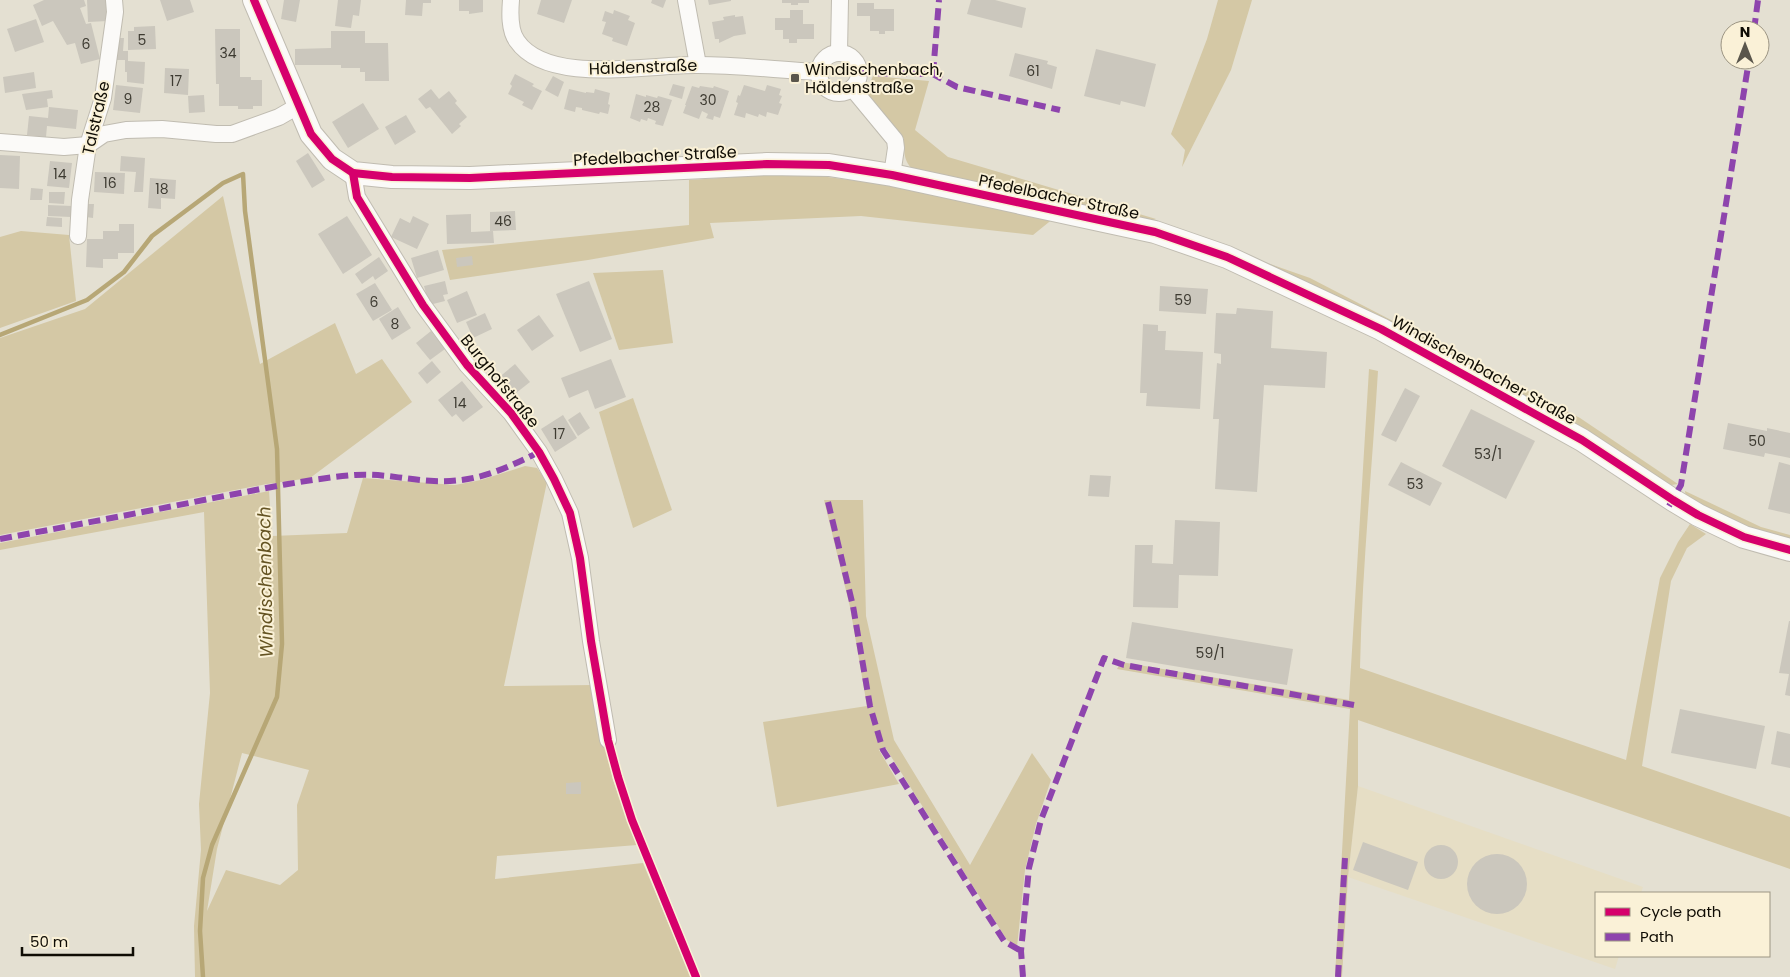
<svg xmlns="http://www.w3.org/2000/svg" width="1790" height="977" font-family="Poppins,sans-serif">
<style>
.built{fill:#e6dec5}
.green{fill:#d4c8a5;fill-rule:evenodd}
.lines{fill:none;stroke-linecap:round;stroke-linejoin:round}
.stream{stroke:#b7a776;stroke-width:4.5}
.building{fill:#cbc7bd}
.street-casing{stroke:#c0bcb1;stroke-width:18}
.secondary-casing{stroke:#c0bcb1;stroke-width:24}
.street{stroke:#fbfaf8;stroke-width:16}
.secondary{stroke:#fbfaf8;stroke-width:22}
.quiet{stroke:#8e44ad;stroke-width:6;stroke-dasharray:12 6;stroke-linecap:butt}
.cycleway-casing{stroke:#faf1d7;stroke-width:11}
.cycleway{stroke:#d6006c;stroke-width:8}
.poi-dot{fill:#5a564c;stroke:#faf1d7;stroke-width:2}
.labels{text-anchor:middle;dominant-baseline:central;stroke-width:4;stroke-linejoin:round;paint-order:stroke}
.number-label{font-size:14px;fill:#3e3b32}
.street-label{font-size:16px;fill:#0f0c04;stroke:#faf1d7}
.poi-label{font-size:16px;fill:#0f0c04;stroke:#faf1d7;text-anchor:start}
.water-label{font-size:18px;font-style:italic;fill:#645322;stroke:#faf1d7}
</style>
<rect width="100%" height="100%" fill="#e4e0d2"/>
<path class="built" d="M1358 786 1643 887 1641 893H1596V956H1619L1615 969 1348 877Z"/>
<g class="green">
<path d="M1218 0H1252L1231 70 1182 167 1185 150 1171 134 1207 39Z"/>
<path d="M873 76 929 81 915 130 948 157 1156 219 1144 223 916 173C904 162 904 155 904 139L865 93Z"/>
<path d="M751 176H820L888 185 1054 218 1033 235 861 216 710 223 714 238 588 260 450 280 442 250 689 225V180Z"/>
<path d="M223 196 260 364 335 323 356 374 382 359 412 402 310 478 267 484 0 535V338L85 309Z"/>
<path d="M21 231 69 235 76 301 0 328V237Z"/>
<path d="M1230 250 1310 278 1580 418 1678 484 1665 486Z"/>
<path d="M663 270 673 343 619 350 593 273Z"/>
<path d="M1369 369 1378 371C1372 470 1362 569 1360 668L1626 760 1660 578 1678 542 1690 524 1706 534 1687 548 1671 581 1642 766 1790 817V869L1358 720V786L1348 877 1342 977H1335L1350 709 1117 669 1121 662 1349 700Z"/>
<path d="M633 398 672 510 633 528 599 412Z"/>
<path d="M525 466 537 468 547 482 504 686 594 685 613 780 637 845 497 856 495 879 643 863 691 977H195L194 926 201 850 199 804 210 693 204 512 0 550V543L269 491 272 536 347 533 363 478 455 485 481 480ZM242 753 309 770 297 805 298 870 280 885 226 870 207 911 217 849Z"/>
<path d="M1685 491 1761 527 1790 535V546L1686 499Z"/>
<path d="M824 500H863L866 616 894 740 970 865 1032 753 1051 780 1036 824 1025 870 1017 947 1007 940 885 747 879 750 899 784 777 807 763 722 867 706 850 607Z"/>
</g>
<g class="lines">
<path class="stream" d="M0 335 87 300 124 272 152 236 223 183 243 174 245 211 277 449 282 644 277 697 212 845 203 878 200 931 203 977"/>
</g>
<g class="building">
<path d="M44 0H84L86 6 80 8 86 24 91 23 100 59 81 64 75 43 67 45 53 21 42 26 33 5Z"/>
<path d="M87 0H106L108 21 88 22Z"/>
<path d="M160 0H190L194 12 167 21Z"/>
<path d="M284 0H300L296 22 281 19Z"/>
<path d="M338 0H361L359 16 353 15 351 28 335 26Z"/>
<path d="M406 0H431V3H423L422 16 405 15Z"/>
<path d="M459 0H483V12L469 14V11H459Z"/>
<path d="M541 0H572L564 23 537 14Z"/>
<path d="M652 0H666L663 8 651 3Z"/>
<path d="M708 0H731V1L709 5Z"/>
<path d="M782 0H809V3H798V5H791V3H782Z"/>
<path d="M971 0H995L1026 8 1022 28 967 14Z"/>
<path d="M857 3H874V9H894V31H885V34H879V31H870V16H857Z"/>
<path d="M614 10 630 16 628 20 635 23 627 46 612 41 613 38 602 34 606 22 602 21 605 11 613 14Z"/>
<path d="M790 10H803V24H814V39H797V43H789V39H783V30H775V18H790Z"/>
<path d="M735 15V17L743 16 746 34 734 36 719 43V39H715L712 22 724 20 723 17Z"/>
<path d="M36 19 44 42 15 52 7 29Z"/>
<path d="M155 26 156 49 128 50V31H134V27Z"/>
<path d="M215 29H240V77H251V80H262V106H253V109H238V106H219V84H216Z"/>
<path d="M331 31H365V43H388L389 81H365V72H360V68H341V65H295V49L331 48Z"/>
<path d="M114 38H124L123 51H128V61L145 62 144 84 127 82V72H125V60H114Z"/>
<path d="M1096 49 1156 64 1145 107 1121 101 1120 105 1084 96Z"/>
<path d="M1015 53 1048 61 1047 64 1057 67 1052 89 1009 76Z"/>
<path d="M165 68 189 69 188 95 164 93Z"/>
<path d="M34 72 36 88 5 93 3 77Z"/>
<path d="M515 74 534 84 532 86 542 91 532 110 522 105 524 102 508 94 512 86 510 84Z"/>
<path d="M553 76 564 82 558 97 545 90Z"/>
<path d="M673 84 685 87 682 99 669 95Z"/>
<path d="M116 85 143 88 140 113 113 110Z"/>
<path d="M744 85 765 91 767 85 781 89 779 95 782 96 779 103 782 104 778 115 767 112 766 117 759 114 758 117 746 113 745 118 734 115 738 103 736 102 738 95 740 96Z"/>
<path d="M692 86 699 88 700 86 713 88 714 86 729 91 720 118 714 116 713 120 706 118 708 114 702 111 699 119 683 113 686 105H685Z"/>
<path d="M431 89 439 99 449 91 457 101 455 103 467 117 459 124 461 126 452 134 430 107 426 109 418 99Z"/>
<path d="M569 89 586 93V92L594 93 595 89 610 93 608 104 610 105 608 114 600 112 599 114 582 110V108L576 107 575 112 564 109Z"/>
<path d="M52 90 53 98 47 99 48 107 26 110 22 94Z"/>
<path d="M636 94 646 97V95L657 98 658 96 672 100 663 126 655 124 656 121 648 118 647 121 641 119 640 122 630 118Z"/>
<path d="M204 95 205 112 189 113 188 96Z"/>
<path d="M363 103 379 129 348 148 332 122Z"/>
<path d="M49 107 78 110 76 129 47 126 46 137 27 135 29 116 48 118Z"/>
<path d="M406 115 416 132 395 145 385 127Z"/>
<path d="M308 153 325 180 312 188 296 161Z"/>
<path d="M0 155 20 156 19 189 0 188Z"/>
<path d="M121 156 145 158 143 192H134L136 172 120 171Z"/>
<path d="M50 161 72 163 69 188 47 186Z"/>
<path d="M95 172 125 173 124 194 94 192Z"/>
<path d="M150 178 176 180 175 199 161 198V209L148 208Z"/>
<path d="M31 188 43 189 42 200H30Z"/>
<path d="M49 192H65L64 204 49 203Z"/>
<path d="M88 204H94L93 218 86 217Z"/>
<path d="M48 205 72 206 71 217 48 216Z"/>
<path d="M515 211 516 230 490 231V212Z"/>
<path d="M471 214V232L493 231 494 243 447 244 446 215Z"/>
<path d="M347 216 372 255 343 274 318 234Z"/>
<path d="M413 216 429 224 417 249 391 237 400 218 410 223Z"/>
<path d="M47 217 62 218V227L46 226Z"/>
<path d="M119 224H134V253H118V259H103V268L86 267 87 239H103V231H119Z"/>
<path d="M438 250 444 270 417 278 411 258Z"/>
<path d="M472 256 473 265 457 267 456 258Z"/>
<path d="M379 257 388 271 375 280 373 276 362 284 355 274Z"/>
<path d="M445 281 448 294 443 295 445 301 429 305 424 286Z"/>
<path d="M589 281 612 339 580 352 556 294Z"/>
<path d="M375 283 392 310 373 321 356 294Z"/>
<path d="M1160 286 1208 289 1206 314 1159 311Z"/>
<path d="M467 291 477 315 457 323 447 300Z"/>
<path d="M398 307 411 328 392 340 379 319Z"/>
<path d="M1237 308 1273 311 1271 348 1327 352 1325 388 1264 385 1257 492 1215 489 1219 419H1213L1217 363 1221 364V354L1214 353 1216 313 1236 314Z"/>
<path d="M485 313 492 329 473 338 466 322Z"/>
<path d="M539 315 554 336 532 351 517 330Z"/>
<path d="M1143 324 1158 325V331H1166L1165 350 1203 352 1200 409 1146 406 1147 393H1140Z"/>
<path d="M431 331 445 349 430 360 416 343Z"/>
<path d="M611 359 626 397 595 409 588 390 569 398 561 378Z"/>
<path d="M432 361 441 372 427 384 418 373Z"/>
<path d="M515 364 530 382 511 397 497 379Z"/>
<path d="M462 381 483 407 463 422 456 414 452 417 438 400Z"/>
<path d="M1405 388 1420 396 1396 442 1381 435Z"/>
<path d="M1471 409 1535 441 1506 499 1442 466Z"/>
<path d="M580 412 590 428 578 436 568 420Z"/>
<path d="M563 415 577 438 555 452 541 429Z"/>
<path d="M1728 423 1767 431V428L1790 433V458L1765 453 1764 457 1723 449Z"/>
<path d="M1401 462 1442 483 1430 506 1388 485Z"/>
<path d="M1779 462 1790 465V514L1768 509Z"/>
<path d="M1090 475 1111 476 1109 497 1088 496Z"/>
<path d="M1175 520 1220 522 1218 576 1179 575 1178 608 1133 607 1135 545H1153L1152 563 1173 564Z"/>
<path d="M1789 621H1790V696L1785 695 1789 674 1779 673Z"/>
<path d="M1132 622 1293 649 1287 685 1126 658Z"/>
<path d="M1680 709 1765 726 1756 769 1671 753Z"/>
<path d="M1777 731 1790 734V768L1771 764Z"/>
<path d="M581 782V794H566V783Z"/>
<path d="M1363 842 1418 862 1408 890 1353 870Z"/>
<circle cx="1441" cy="862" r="17"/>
<circle cx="1497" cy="884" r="30"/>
</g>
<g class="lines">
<g class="street-casing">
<g id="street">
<path d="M511 0C510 12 509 30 517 41 548 86 650 64 698 65 738 65 779 70 819 72"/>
<path d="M686 0 698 65"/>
<path d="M839 52 840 0"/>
<circle cx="839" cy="73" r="20"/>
<path d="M852 88 895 140 896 148 892 175"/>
<path d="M0 142 64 147 88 145 104 134 126 130 162 129 216 134H232L279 117 298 106"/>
<path d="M353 173 357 197 423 305 467 365 511 413 539 452 554 479 570 513 580 558 591 641 608 740"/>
<path d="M78 236 80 200 88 145 103 98 115 12 114 0"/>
</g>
</g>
<g class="secondary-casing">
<path id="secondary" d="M254 0 311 134 332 159 353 173 392 177 470 178 767 164 829 165 892 175 1155 232 1227 257 1381 329 1582 440 1673 500 1698 515 1744 537 1790 550"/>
</g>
<use href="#street" class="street"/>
<use href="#secondary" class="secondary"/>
<g class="quiet">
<path d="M1754 30 1758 0"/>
<path d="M859 73 933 74 957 87 1060 110"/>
<path d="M933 74 939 0"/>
<path d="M828 502 853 606 870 706 883 750 1004 941 1021 951"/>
<path d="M1669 506 1681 485 1749 60"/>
<path d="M0 539C70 526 139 513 209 499 257 490 306 479 355 475 381 473 408 480 434 481 475 483 503 470 539 452"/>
<path d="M1023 977 1021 951 1029 868 1041 820 1104 658 1124 665 1354 705"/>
<path d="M1338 977 1345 858"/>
</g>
<g class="cycleway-casing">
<g id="cycleway">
<path d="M254 0 311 134 332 159 353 173 392 177 470 178 767 164 829 165 892 175 1155 232 1227 257 1381 329 1582 440 1673 500 1698 515 1744 537 1790 550"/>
<path d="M353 173 357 197 423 305 467 365 511 413 539 452 554 479 570 513 580 558 591 641 608 740 618 777 632 820 696 977"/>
</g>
</g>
<use href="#cycleway" class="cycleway"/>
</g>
<rect class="poi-dot" x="790" y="73" width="10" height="10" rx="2.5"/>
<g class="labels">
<g class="number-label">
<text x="142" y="40">5</text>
<text x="86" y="44">6</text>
<text x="228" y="53">34</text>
<text x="1033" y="71">61</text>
<text x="176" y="81">17</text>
<text x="128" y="99">9</text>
<text x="708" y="100">30</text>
<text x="652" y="107">28</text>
<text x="60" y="174">14</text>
<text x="110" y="183">16</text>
<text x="162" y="189">18</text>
<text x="503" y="221">46</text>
<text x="1183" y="300">59</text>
<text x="374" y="302">6</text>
<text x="395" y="324">8</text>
<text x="460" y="403">14</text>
<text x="559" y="434">17</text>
<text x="1757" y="441">50</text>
<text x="1488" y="454">53/1</text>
<text x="1415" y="484">53</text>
<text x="1210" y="653">59/1</text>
</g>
<g class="street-label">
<text transform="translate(643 67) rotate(-2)">Häldenstraße</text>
<text transform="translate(96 118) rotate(-77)">Talstraße</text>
<text transform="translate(655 156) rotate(-3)">Pfedelbacher Straße</text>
<text transform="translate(1059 197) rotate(12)">Pfedelbacher Straße</text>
<text transform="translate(1484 370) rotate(29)">Windischenbacher Straße</text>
<text transform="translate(500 381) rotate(51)">Burghofstraße</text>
</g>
<g class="poi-label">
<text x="805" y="69">Windischenbach,<tspan x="805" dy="18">Häldenstraße</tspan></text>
</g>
<g class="water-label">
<text transform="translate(265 582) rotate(-91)">Windischenbach</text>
</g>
</g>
<rect x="1595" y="892" width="175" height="65" fill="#faf1d7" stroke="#9c9583"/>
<rect x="1605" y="908" width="25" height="8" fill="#d6006c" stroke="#9c9583"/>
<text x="1640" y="917" font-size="15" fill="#0f0c04">Cycle path</text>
<rect x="1605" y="933" width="25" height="8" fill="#8e44ad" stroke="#9c9583"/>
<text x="1640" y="942" font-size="15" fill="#0f0c04">Path</text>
<g transform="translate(1745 45)"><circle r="24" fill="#faf1d7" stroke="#9c9583"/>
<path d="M0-4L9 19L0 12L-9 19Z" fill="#5a564c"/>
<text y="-8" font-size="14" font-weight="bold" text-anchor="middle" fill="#0f0c04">N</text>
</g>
<path d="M22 947v8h111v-8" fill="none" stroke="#0f0c04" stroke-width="2.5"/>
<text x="30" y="947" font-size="15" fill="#0f0c04" stroke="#faf1d7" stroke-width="4" paint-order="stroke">50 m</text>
</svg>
